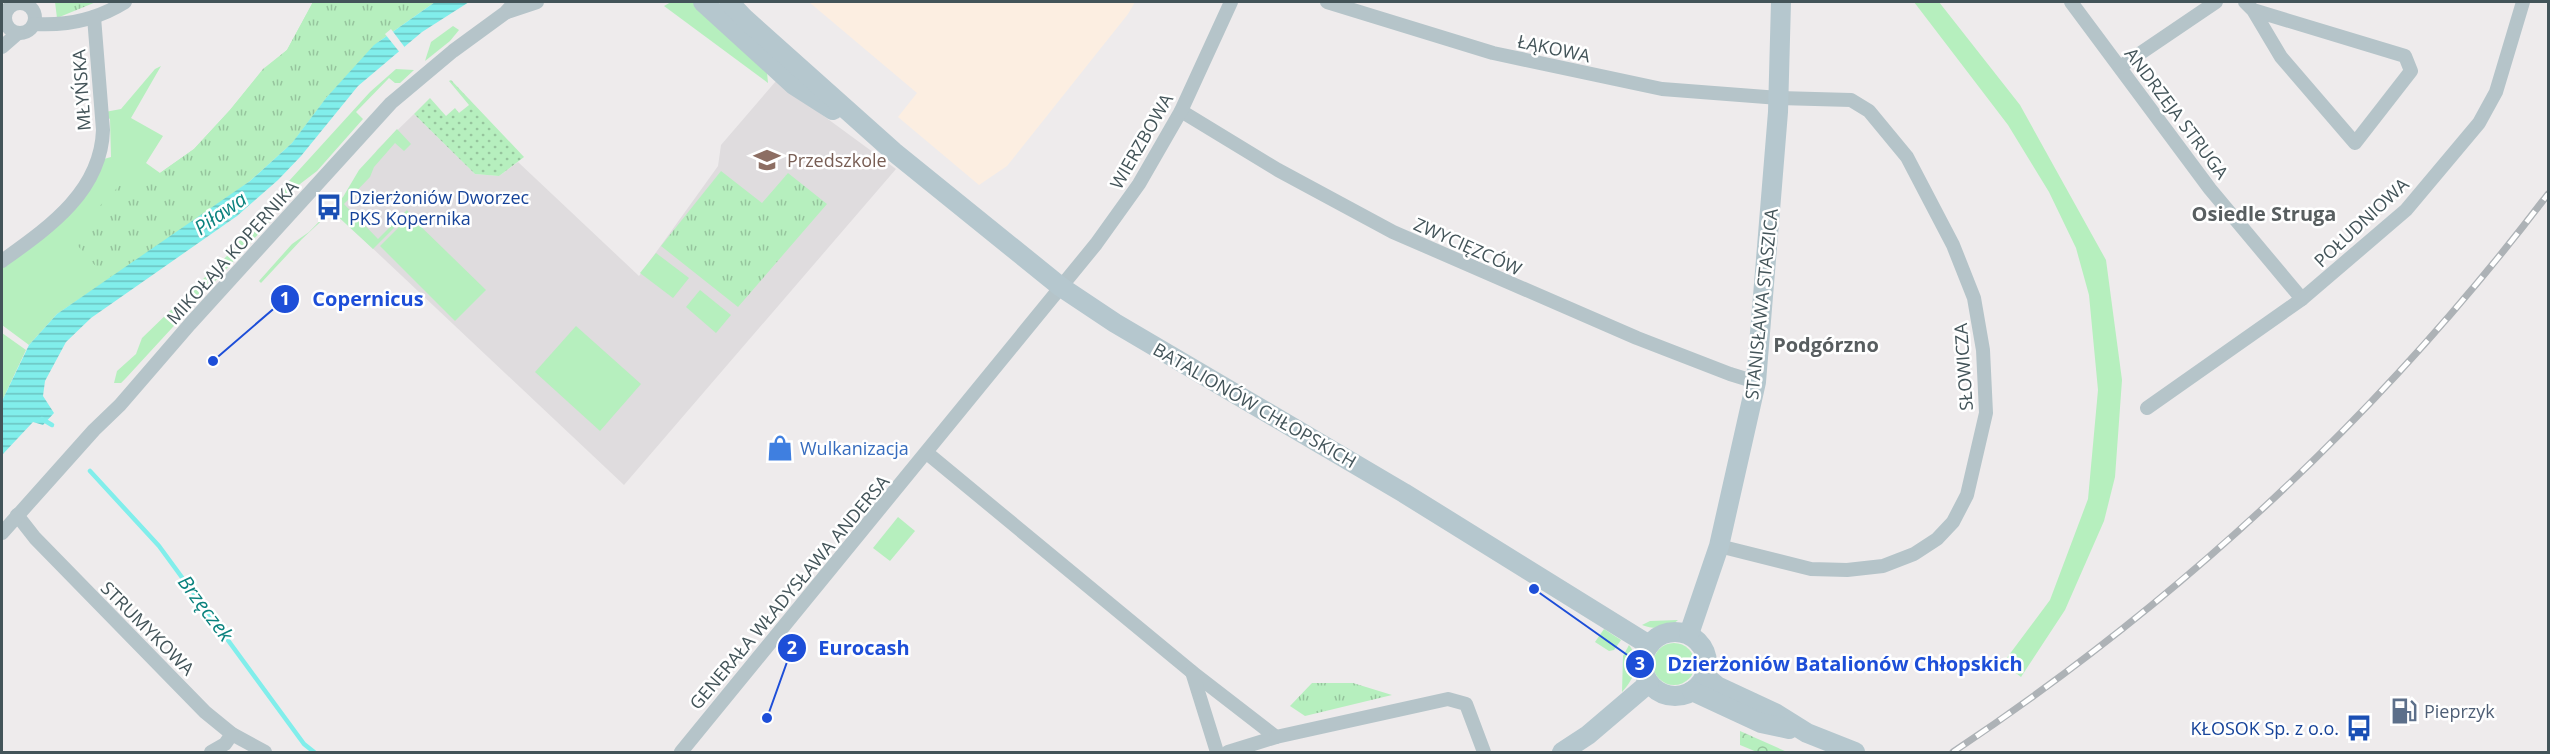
<svg xmlns="http://www.w3.org/2000/svg" width="2550" height="754" font-family="'Open Sans',sans-serif">
<style>
.commercial{fill:#fceee1}
.education{fill:#dfdcde}
.grass{fill:#b6efbe}
.forest{fill:url(#forest-crowns)}
.park{fill:url(#park-tufts)}
.garden{fill:url(#garden-dots)}
.water{fill:url(#water-rules)}
.pier{fill:#eeebec}
.lines{fill:none;stroke-linecap:round;stroke-linejoin:round}
.stream{stroke:#81eeeb;stroke-width:4.5}
.street{stroke:#b5c4c9;stroke-width:14}
.secondary{stroke:#b5c7ce;stroke-width:20}
.rail-casing{stroke:#adb2b6;stroke-width:7}
.rail{stroke:#fff;stroke-width:4.5;stroke-dasharray:14;stroke-linecap:butt}
.labels{text-anchor:middle;dominant-baseline:central;stroke-width:5;stroke-linejoin:round;paint-order:stroke}
.street-label{font-size:18px;fill:#435459;stroke:#fff}
.education-label{font-size:18px;fill:#785e54;stroke:#fff;text-anchor:start}
.transit-label{font-size:18px;fill:#164399;stroke:#fff;text-anchor:start}
.shop-label{font-size:18px;fill:#366cbe;stroke:#fff;text-anchor:start}
.service-label{font-size:18px;fill:#4e5e75;stroke:#fff;text-anchor:start}
.water-label{font-size:20px;font-style:italic;fill:#0a827e;stroke:#fff}
.neighbourhood-label{font-size:20px;font-weight:bold;fill:#585e60;stroke:#fff}
.leader{fill:none;stroke:#1d4ed8;stroke-width:2}
.callout-dot{fill:#1d4ed8;stroke:#fff;stroke-width:2}
.mark-label{font-size:18px;text-anchor:middle;font-weight:bold;fill:#fff}
.callout-label{font-size:20px;text-anchor:middle;font-weight:bold;fill:#1d4ed8;stroke:#fff;stroke-width:5;stroke-linejoin:round;paint-order:stroke}
</style>
<defs>
<pattern id="forest-crowns" width="20" height="18" patternUnits="userSpaceOnUse" patternTransform="scale(1.5)"><rect width="20" height="18" fill="#b6efbe"/><path d="M2 6a3 3 0 1 1 6 0M12 15a3 3 0 1 1 6 0" fill="none" stroke="#96c49d"/></pattern>
<pattern id="park-tufts" width="24" height="20" patternUnits="userSpaceOnUse" patternTransform="scale(1.5)"><rect width="24" height="20" fill="#b6efbe"/><path d="M3 7l-1-3M5 7V3M7 7l1-3M15 17l-1-3M17 17v-4M19 17l1-3" fill="none" stroke="#96c49d"/></pattern>
<pattern id="garden-dots" width="8" height="8" patternUnits="userSpaceOnUse" patternTransform="scale(1.5)"><rect width="8" height="8" fill="#b6efbe"/><path d="M2 2h.1M6 6h.1" fill="none" stroke="#96c49d" stroke-width="1.8" stroke-linecap="round"/></pattern>
<pattern id="water-rules" width="6" height="5" patternUnits="userSpaceOnUse" patternTransform="scale(1.5)"><rect width="6" height="5" fill="#81eeeb"/><path d="M0 2.5h6" fill="none" stroke="#6bc3c1"/></pattern>
</defs>
<rect width="100%" height="100%" fill="#eeebec"/>
<path class="commercial" d="M809 2H1135L1128 14 1007 166 979 185 898 117 917 93Z"/>
<path class="education" d="M776 81 896 169 624 485 333 211 362 180 377 150 414 114 475 174 499 176 518 162 639 276 718 166 721 145Z"/>
<g class="grass">
<path d="M313 2 375 23 378 43 326 98 292 143 139 259 57 314 29 345 2 325V265L71 210 104 159 111 157 110 119 104 115 105 112 121 109 155 69 161 66 131 118 163 136 146 163 160 173 194 149 230 110 262 71 287 50Z"/>
<path d="M671 2H693L767 72 768 83 664 6Z"/>
<path d="M1914 2H1939L2020 105 2106 260 2122 380 2115 477 2104 521 2065 610 2021 677 2003 663 2050 600 2088 499 2098 390 2089 295 2076 248 2049 192 2008 125Z"/>
<path d="M453 26 459 30 450 41 425 61 431 42Z"/>
<path d="M396 69 414 70 400 83H395L389 78 356 112 363 119 317 171 283 197 279 192 370 92Z"/>
<path d="M397 129 411 144 404 151 395 143 374 167 370 177 344 204 378 239 407 210 409 213 373 249 332 211 302 239 261 283 259 281 292 244 309 232 343 197 359 170Z"/>
<path d="M269 216H275L126 378 121 383H114L117 371 136 354 142 338 229 254 231 242Z"/>
<path d="M410 216 486 290 455 321 380 246Z"/>
<path d="M656 253 689 278 673 298 640 273Z"/>
<path d="M700 290 731 315 716 333 686 307Z"/>
<path d="M576 326 641 384 600 431 535 372Z"/>
<path d="M2 333 26 350 2 401Z"/>
<path d="M898 517 915 531 890 561 873 548Z"/>
<path d="M1678 620C1667 629 1655 630 1642 625L1650 621Z"/>
<path d="M1604 629 1621 640 1614 650 1609 651 1595 642Z"/>
<circle cx="1674" cy="664" r="21"/>
<path d="M1629 645C1642 663 1635 677 1622 692L1623 656Z"/>
</g>
<path class="forest" d="M1740 731 1787 752H1757L1740 745Z"/>
<g class="park">
<path d="M55 2H96L57 18Z"/>
<path d="M313 2H435L374 45 326 98 292 143 250 181 204 215 107 279 70 237 119 186 160 173 194 149 230 110 263 69 287 50Z"/>
<path d="M721 171 762 203 788 173 827 204 738 307 661 246Z"/>
<path d="M1312 683H1353L1392 695 1305 716 1290 706Z"/>
</g>
<path class="garden" d="M451 80 524 157 499 176 475 174 414 114 430 98 446 116 455 108 459 113 469 105 449 81Z"/>
<path class="water" d="M435 2H469L422 32 358 86 301 156 278 180 237 216 91 318 66 342 45 381 43 396 54 413 43 425 33 422 2 455V401L29 345 57 314 250 181 292 143 326 98 374 45Z"/>
<path class="pier" d="M391 29 406 49 401 54 385 34Z"/>
<g class="lines">
<g class="stream">
<path d="M42 419 52 425"/>
<path d="M90 471 159 546 304 744 314 752"/>
</g>
<g class="street">
<path d="M1327 2 1493 53 1662 89 1779 98 1851 100 1869 111 1907 157 1953 245 1974 298 1983 350 1986 413 1967 495 1953 522 1937 539 1914 554 1883 566 1847 570 1811 569 1719 546"/>
<path d="M2071 2 2210 189 2302 299"/>
<path d="M2245 2 2253 10 2281 57 2355 143 2411 71 2405 56 2253 10"/>
<circle cx="20" cy="18" r="15"/>
<path d="M507 12 537 2"/>
<path d="M34 24C66 26 98 19 125 2"/>
<path d="M2 47 18 33"/>
<path d="M2120 67 2216 2"/>
<path d="M1181 111 1278 170 1393 232 1637 338 1730 374 1756 382"/>
<path d="M2 261C48 228 101 192 103 130L94 17"/>
<path d="M2147 408 2302 299 2406 210 2479 123 2496 92 2523 2"/>
<path d="M927 453 1192 672 1276 737 1228 752"/>
<path d="M17 515 35 538 205 712 232 734 265 752"/>
<path d="M2 533 94 430 120 405 190 324 391 103 453 51 505 13 515 2"/>
<path d="M1192 672 1217 752"/>
<path d="M1276 737 1448 699 1466 704 1484 752"/>
<path d="M211 752 225 744 232 734"/>
<path d="M681 752 1096 244 1139 184 1181 111 1231 2"/>
</g>
<g class="secondary">
<path d="M703 2 794 85 833 110"/>
<path d="M729 2 744 18 894 152 1061 287 1115 323 1404 493 1649 645"/>
<circle cx="1675" cy="664" r="32"/>
<path d="M1689 634 1719 546 1756 382 1778 112 1781 2"/>
<path d="M1705 676 1717 686 1775 713 1807 733 1855 752"/>
<path d="M1692 691 1761 723 1789 729"/>
<path d="M1562 752 1588 735 1649 683"/>
</g>
<g class="rail-casing">
<path id="rail" d="M1953 752C2181 600 2382 413 2548 194"/>
</g>
<use href="#rail" class="rail"/>
</g>
<defs>
<g id="school-bare" transform="scale(2.07)"><path d="M0-5L7-2L0 1L-7-2ZM-4 1L0 2.5L4 1V4Q0 6-4 4Z" fill="#8d6e63" stroke="#fff" stroke-width="2.5" paint-order="stroke"/></g>
<g id="bus-bare" transform="scale(2.07)"><path d="M-5-6H5V4H4V6H2V4H-2V6H-4V4H-5ZM-3.5-4V0h7V-4ZM-3.5 1.2v1.5H-2V1.2ZM2 1.2v1.5H3.5V1.2Z" fill="#1a4fb4" stroke="#fff" stroke-width="2.5" paint-order="stroke"/></g>
<g id="shop-bare" transform="scale(2.07)"><path d="M-5-2.5h2.3a2.7 3.5 0 0 1 5.4 0H5L5.5 6h-11ZM-1.5-2.5h3a1.5 2.3 0 0 0-3 0Z" fill="#3f7fe0" stroke="#fff" stroke-width="2.5" paint-order="stroke"/></g>
<g id="fuel-bare" transform="scale(2.07)"><path d="M-5.5-6h7V0h2V4h1.3V-2.5L3-4.5l.8-.8L6-3V5H2.5V1h-1V6h-7ZM-4.2-4.7v3.2H.2V-4.7Z" fill="#5c6f8a" stroke="#fff" stroke-width="2.5" paint-order="stroke"/></g>
</defs>
<g fill-rule="evenodd">
<use href="#school-bare" x="767" y="160"/>
<use href="#bus-bare" x="329" y="207"/>
<use href="#shop-bare" x="780" y="448"/>
<use href="#fuel-bare" x="2404" y="711"/>
<use href="#bus-bare" x="2359" y="728"/>
</g>
<g class="labels">
<g class="street-label">
<text transform="translate(1554 48) rotate(12)">ŁĄKOWA</text>
<text transform="translate(81 90) rotate(-94)">MŁYŃSKA</text>
<text transform="translate(2177 113) rotate(53)">ANDRZEJA STRUGA</text>
<text transform="translate(1141 141) rotate(-60)">WIERZBOWA</text>
<text transform="translate(2361 222) rotate(-43)">POŁUDNIOWA</text>
<text transform="translate(1468 246) rotate(24)">ZWYCIĘZCÓW</text>
<text transform="translate(232 252) rotate(-48)">MIKOŁAJA KOPERNIKA</text>
<text transform="translate(1761 304) rotate(-84)">STANISŁAWA STASZICA</text>
<text transform="translate(1963 367) rotate(-94)">SŁOWICZA</text>
<text transform="translate(1255 405) rotate(30)">BATALIONÓW CHŁOPSKICH</text>
<text transform="translate(789 592) rotate(-50)">GENERAŁA WŁADYSŁAWA ANDERSA</text>
<text transform="translate(148 628) rotate(45)">STRUMYKOWA</text>
</g>
<g class="education-label">
<text x="787" y="160">Przedszkole</text>
</g>
<g class="transit-label">
<text x="349" y="197">Dzierżoniów Dworzec<tspan x="349" dy="21">PKS Kopernika</tspan></text>
<text x="2339" y="728" text-anchor="end">KŁOSOK Sp. z o.o.</text>
</g>
<g class="shop-label">
<text x="800" y="448">Wulkanizacja</text>
</g>
<g class="service-label">
<text x="2424" y="711">Pieprzyk</text>
</g>
<g class="water-label">
<text transform="translate(220 213) rotate(-35)">Piława</text>
<text transform="translate(206 608) rotate(53)">Brzęczek</text>
</g>
<g class="neighbourhood-label">
<text x="2264" y="213">Osiedle Struga</text>
<text x="1826" y="344">Podgórzno</text>
</g>
</g>
<path class="leader" d="M213 361L285 299M767 718L792 648M1534 589L1640 664"/>
<g class="callout-dot">
<circle cx="213" cy="361" r="6"/>
<circle cx="767" cy="718" r="6"/>
<circle cx="1534" cy="589" r="6"/>
<circle cx="285" cy="299" r="15"/>
<circle cx="792" cy="648" r="15"/>
<circle cx="1640" cy="664" r="15"/>
</g>
<g class="mark-label">
<text x="285" y="305">1</text>
<text x="792" y="654">2</text>
<text x="1640" y="670">3</text>
</g>
<g class="callout-label">
<text x="368" y="306">Copernicus</text>
<text x="864" y="655">Eurocash</text>
<text x="1845" y="671">Dzierżoniów Batalionów Chłopskich</text>
</g>
<rect width="2550" height="754" fill="none" stroke="#435459" stroke-width="6"/>
</svg>
